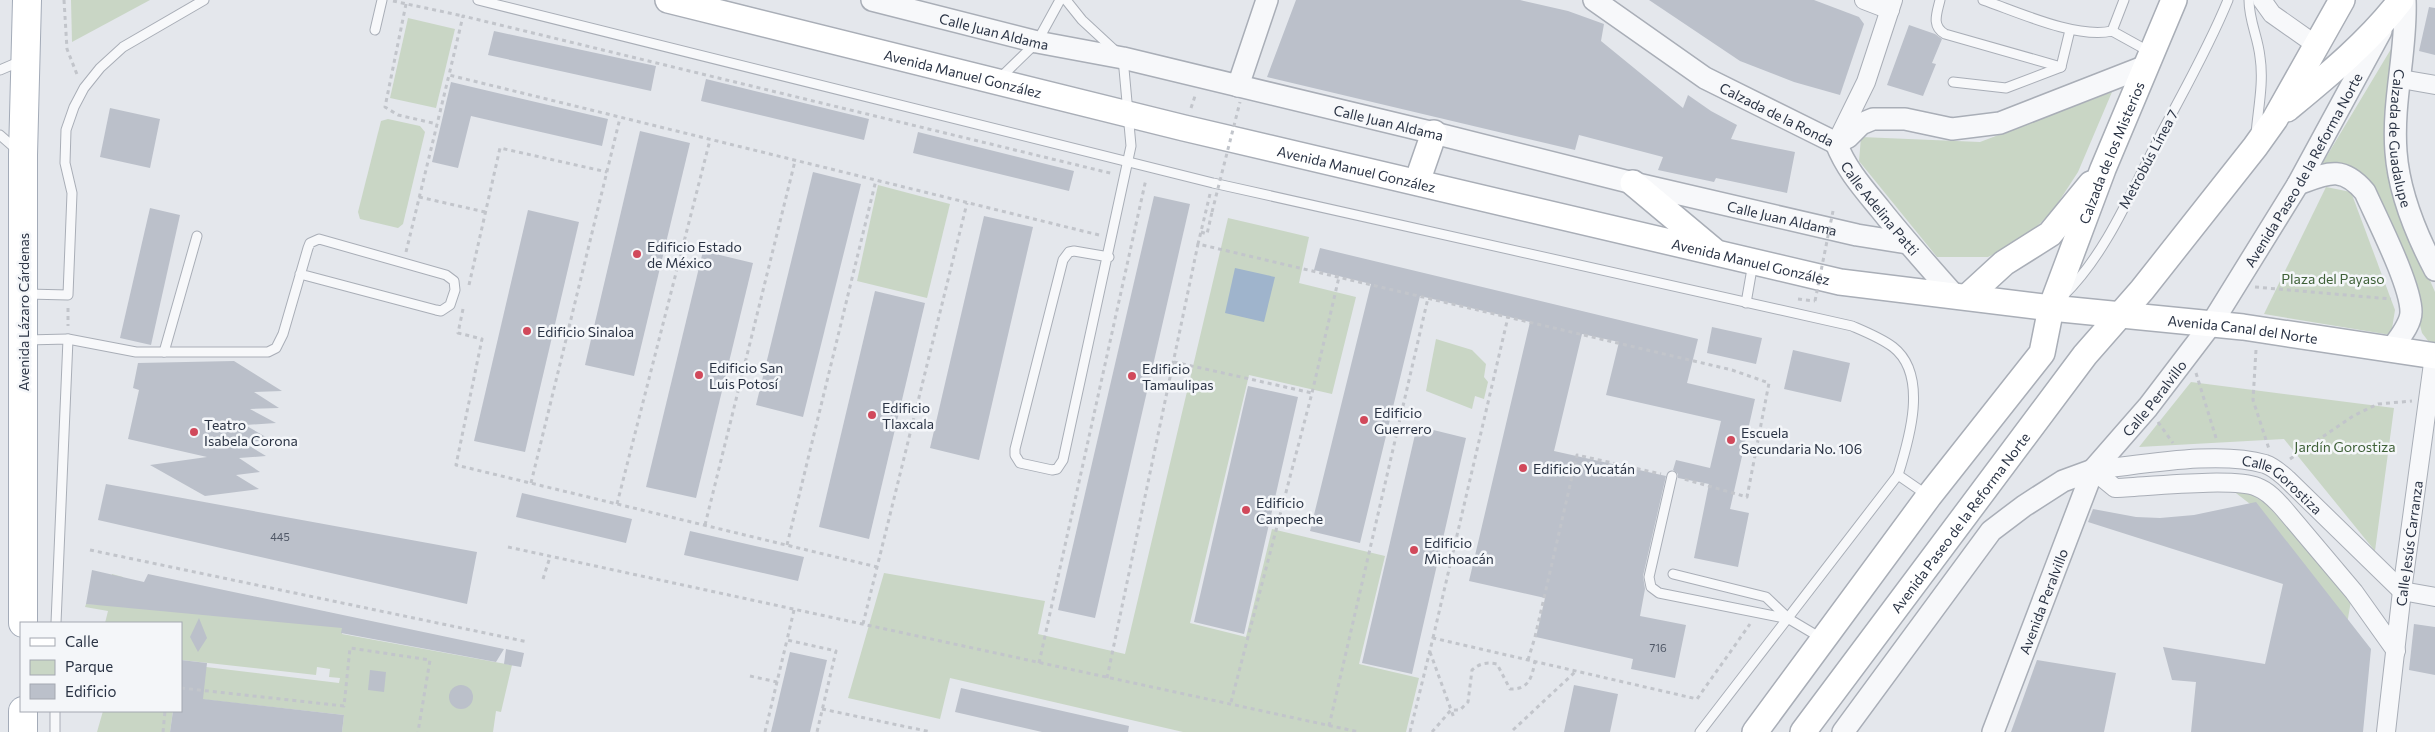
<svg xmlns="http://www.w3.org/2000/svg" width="2435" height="732" font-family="Commissioner,sans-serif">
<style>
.green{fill:#c9d6c5}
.water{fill:#9fb4cc}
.building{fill:#bbc0ca}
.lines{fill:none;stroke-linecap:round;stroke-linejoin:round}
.service-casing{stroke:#a9aeb7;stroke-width:11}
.minor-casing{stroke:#a9aeb7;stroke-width:20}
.tertiary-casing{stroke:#a9aeb7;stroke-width:24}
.secondary-casing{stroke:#a9aeb7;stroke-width:28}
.primary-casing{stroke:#a3abb8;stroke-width:30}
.path{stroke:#c2c5cb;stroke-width:3;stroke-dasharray:4 4;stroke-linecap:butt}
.service{stroke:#f7f8fa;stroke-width:9}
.minor{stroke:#f7f8fa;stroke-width:18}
.tertiary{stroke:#f7f8fa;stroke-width:21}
.secondary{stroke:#fff;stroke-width:25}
.primary{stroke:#fff;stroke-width:28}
.path-bridge{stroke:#c2c5cb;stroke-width:3;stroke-dasharray:4 4;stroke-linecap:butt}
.poi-dot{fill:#d1495b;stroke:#f4f6f9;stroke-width:2}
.labels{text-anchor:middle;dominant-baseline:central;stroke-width:5;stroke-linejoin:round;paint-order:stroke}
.number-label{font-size:11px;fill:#4f5766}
.street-label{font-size:14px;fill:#2b3445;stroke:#f4f6f9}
.poi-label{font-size:14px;fill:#2b3445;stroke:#f4f6f9;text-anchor:start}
.park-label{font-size:14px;fill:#3f6138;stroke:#f4f6f9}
</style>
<rect width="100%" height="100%" fill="#e4e7ec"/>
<g class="green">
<path d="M71 0H150L72 42Z"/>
<path d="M408 18 455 29 436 108 390 98Z"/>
<path d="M2394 44 2385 150 2386 170 2401 213 2435 292V342H2429L2422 333 2414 302 2368 181C2355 164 2338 168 2319 169Z"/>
<path d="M2112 92 2078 172 2054 209 2025 239 1988 257H1937L1859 161 1861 137 1980 142Z"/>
<path d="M388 119 420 126 425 132 403 224 398 228 360 219 358 212 381 121Z"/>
<path d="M878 185 950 204 927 298 857 281Z"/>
<path d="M2326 187 2351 192 2395 310 2391 335 2264 314Z"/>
<path d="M1228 218 1309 237 1299 283 1356 297 1332 394 1249 375 1190 623 1246 637 1272 529 1385 556 1359 664 1419 678 1406 732H1183L950 678 940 719 848 698 884 573 1045 601 1038 634 1125 654Z"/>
<path d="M1436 339 1472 350 1486 364 1484 377 1488 382 1484 399 1475 396 1472 409 1426 391Z"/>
<path d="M2191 382 2394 408 2375 551 2284 439 2139 447Z"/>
<path d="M2223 483H2234L2265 503 2352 595 2346 630 2263 514Z"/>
<path d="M112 574 123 577 122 606 320 625 322 611 343 616 342 634 512 665 501 712 496 711 493 732H342L344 715 181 697 206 667 339 683 340 678 329 677 330 669 317 667 316 675 181 660V623H105L108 611 85 607 86 604 110 605Z"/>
<path d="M103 711H173L170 732H97Z"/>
</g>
<path class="water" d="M1235 268 1275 277 1264 322 1225 313Z"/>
<g class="building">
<path d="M1296 0H1520L1568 11 1604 24 1601 41 1683 108 1688 95 1711 111 1737 125 1731 139 1795 152 1787 193 1716 178 1714 182 1658 170 1663 157 1579 135 1575 150 1267 77Z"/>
<path d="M1649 0H1814L1859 17 1864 24 1840 95 1794 82 1740 61Z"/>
<path d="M2429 7 2435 8V55L2419 51Z"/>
<path d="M1909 25 1935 34 1942 39 1932 63 1936 64 1923 96 1887 85Z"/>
<path d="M494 31 656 66 651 91 488 55Z"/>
<path d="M706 79 869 119 864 140 701 101Z"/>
<path d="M451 82 608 119 602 146 471 116 458 168 432 162Z"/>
<path d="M110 108 160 119 150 168 100 157Z"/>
<path d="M640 131 690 143 634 376 585 365Z"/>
<path d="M918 132 1074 171 1069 191 913 153Z"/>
<path d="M813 172 861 184 803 417 756 405Z"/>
<path d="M1154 196 1190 204 1095 618 1058 610Z"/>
<path d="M150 208 180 215 151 345 120 338Z"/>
<path d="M528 210 579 222 525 452 474 441Z"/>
<path d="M984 216 1033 227 979 460 930 448Z"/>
<path d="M1320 248 1698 339 1687 383 1755 399 1730 509 1749 513 1738 567 1694 558 1709 484 1678 478V474L1673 470 1676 460 1710 468 1721 421 1606 395 1619 342 1582 334 1554 451 1666 476 1643 576 1645 589 1640 616 1686 625 1675 678 1631 669 1633 659 1536 637 1545 598 1469 581 1530 322 1420 296 1360 543 1310 531 1371 284 1314 270Z"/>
<path d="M703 251 753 263 696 498 646 487Z"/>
<path d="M875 291 925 303 869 539 819 527Z"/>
<path d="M1712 327 1762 338 1756 364 1707 353Z"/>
<path d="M1793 350 1850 363 1841 402 1784 389Z"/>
<path d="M234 361 282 391 254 392 279 408 250 409 276 423 245 425 271 440 243 442 266 456 239 458 260 472 236 475 259 489 205 496 150 465 207 457 128 439 139 390 133 388 138 363Z"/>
<path d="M1248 386 1298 397 1244 634 1194 622Z"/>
<path d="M1417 426 1466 438 1412 674 1362 663Z"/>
<path d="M106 484 477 552 467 604 98 520Z"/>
<path d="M522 493 632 519 626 543 516 517Z"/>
<path d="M2256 502 2371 649 2363 732H2191L2196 682 2172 680 2163 647 2265 664 2283 584 2088 522 2093 509 2136 517 2160 518 2194 515Z"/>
<path d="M690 531 804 557 798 581 684 555Z"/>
<path d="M92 570 144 582 148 574 504 649 496 662 341 633 342 628 86 604Z"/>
<path d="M199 618 207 638 198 652 190 637Z"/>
<path d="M2414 624 2435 627V675L2409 670Z"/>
<path d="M506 649 524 653 521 667 504 664Z"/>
<path d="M790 652 827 660 810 732H771Z"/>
<path d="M181 660 207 663 203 699 344 715 342 732H170L173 711H181Z"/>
<path d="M2037 660 2116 673 2104 732H2011Z"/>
<path d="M370 670 386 672 384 692 368 690Z"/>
<path d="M1574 685 1618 694 1610 732H1564Z"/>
<circle cx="461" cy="697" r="12"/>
<path d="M961 688 1129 726 1128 732H1042L955 712Z"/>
</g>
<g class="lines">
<g class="service-casing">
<g id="service">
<path d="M478 0 1213 183 1852 326C1866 332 1881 338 1893 347 1929 375 1909 440 1898 475L1700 732"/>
<path d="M1066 0 1082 20 1123 58 1131 146 1063 460 1057 469 1052 470 1020 463 1015 455V449L1063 260 1069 252 1074 251 1109 257"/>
<path d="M1940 0C1937 13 1931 26 1945 34L2061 67 2070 30"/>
<path d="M1983 0C2018 12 2076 39 2112 31L2150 52"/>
<path d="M2249 0C2249 21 2258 37 2260 57 2264 82 2258 109 2256 134"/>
<path d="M375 30 382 0"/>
<path d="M2112 31 2124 0"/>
<path d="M0 70 21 61"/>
<path d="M1000 78 1037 42 1060 0"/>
<path d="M1953 82 2006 88 2061 67"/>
<path d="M0 135 17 150"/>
<path d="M27 294 68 295 72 193 65 163 66 130 74 107 84 88 100 68 123 47 204 0"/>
<path d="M2063 296C2107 253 2132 190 2160 136 2183 92 2209 47 2228 0"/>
<path d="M1746 303 1753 263"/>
<path d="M26 340 68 339 136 352H268L276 348 283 334 308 248 310 243 319 239 446 275 454 281 455 290 450 305 441 311 436 310 300 274"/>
<path d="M164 352 197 236"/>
<path d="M1898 475 1927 495"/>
<path d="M1672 476 1649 577 1651 587 1659 593 1789 619 1766 597 1673 574"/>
<path d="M1789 619 1821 638"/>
<path d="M56 623 68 339"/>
<path d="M55 711V732"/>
</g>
</g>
<g class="minor-casing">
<g id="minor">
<path d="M1864 0 1890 10"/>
<path d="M2262 0 2272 14 2316 45"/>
<path d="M2401 79 2435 85"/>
<path d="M1836 143 1866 82 1893 0"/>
<path id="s1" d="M2093 470C2142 465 2218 450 2265 464 2274 467 2280 473 2287 479L2402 591 2435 597"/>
<path d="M2093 470 2115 488C2144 487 2234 477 2257 487 2268 491 2277 501 2284 509L2354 592 2396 651"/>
<path id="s2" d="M2386 732 2402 591 2434 356"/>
</g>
</g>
<g class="tertiary-casing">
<g id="tertiary">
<path id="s3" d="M872 0 1037 42 1123 58 1434 133 1633 183 1857 235 1907 243"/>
<path id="s4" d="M1594 0 1705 78 1836 143"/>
<path id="s5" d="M2405 0C2407 51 2392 101 2396 152 2399 193 2416 234 2435 270"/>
<path d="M1238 86 1267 0"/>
<path d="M1836 143 1848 137 1861 124 1873 119H1905L1952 129 2000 123 2146 66"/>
<path id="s6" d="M1836 143C1846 169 1863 188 1881 210 1904 239 1929 267 1954 295"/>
<path d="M2298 184C2328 173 2342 165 2365 192 2377 219 2411 285 2411 312 2411 325 2398 339 2391 350"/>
<path d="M1843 732 1991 531 2024 506 2063 481 2093 470"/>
<path id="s7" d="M1993 732 2093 470 2148 407 2212 323 2298 184 2381 31"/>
</g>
</g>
<g class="secondary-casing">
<g id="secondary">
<path id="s8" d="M668 0 1184 128 1840 282 2051 308 2243 327 2435 356"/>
<path d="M2287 109C2327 76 2369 42 2401 0"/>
<path d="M1417 182 1434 133"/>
<path d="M1633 183 1713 250"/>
<path d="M1968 296 2004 263 2050 234 2091 184"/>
<path id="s9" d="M1755 732 1929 496 2042 353 2051 308 2103 169 2174 0"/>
<path id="s10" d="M1803 732 2085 355 2142 290 2255 147 2275 119 2342 0"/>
</g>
</g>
<g class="primary-casing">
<g id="primary">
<path d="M23 623V155L27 0"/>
<path d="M23 732V711"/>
</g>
</g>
<g class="path">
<path d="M64 0 67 49 78 77"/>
<path d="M393 1 463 16"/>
<path d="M406 4 385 107 398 115 437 124"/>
<path d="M1191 108 1196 93"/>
<path d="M1210 194 1198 244 1732 370 1769 383 1747 497 1684 479"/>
<path d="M419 197 485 212"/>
<path d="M1201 232 1207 234 1212 212"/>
<path d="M1099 235 449 75 463 16 1114 174"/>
<path d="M406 252 449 75"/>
<path d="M469 285 500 148 607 172"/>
<path d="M2255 287 2391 299"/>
<path d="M1798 299 1815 301"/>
<path d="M68 308V326"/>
<path d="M463 309 458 333 482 339 456 465 877 567"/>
<path d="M2256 350 2253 400 2269 449"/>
<path d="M1174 362 1312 393"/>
<path d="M2196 373 2217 441"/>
<path d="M2158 422 2173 443"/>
<path d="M2290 459 2353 416 2378 404 2412 401"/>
<path d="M531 483 620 118"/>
<path d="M617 504 710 140"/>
<path d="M705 525 795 161"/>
<path d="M787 545 876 180"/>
<path d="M508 547 1359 732"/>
<path d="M90 550 528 642"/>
<path d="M543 579 550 557"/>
<path d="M794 610 787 640 836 651 817 732"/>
<path d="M863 624 967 203"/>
<path d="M1433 638 1508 317"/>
<path d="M1430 652 1454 718"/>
<path d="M1528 660 1535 637 1577 455 1661 474"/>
<path d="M1039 663 1146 179"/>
<path d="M750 676 777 682"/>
<path d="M1107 678 1198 244"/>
<path d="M181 688 344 706 350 648 430 660 418 732"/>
<path d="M1231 702 1312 393 1339 277"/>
<path d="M822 709 931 732"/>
<path d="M1329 726 1428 298"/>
<path d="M1513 730 1576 671"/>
<path d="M163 732 165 711"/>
<path d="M765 732 787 640"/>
<path d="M1410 732 1433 638 1697 699 1750 624"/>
<path d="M1432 732 1451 710H1460L1468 702 1472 670C1480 663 1487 662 1497 664L1510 689C1529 690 1532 677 1535 661"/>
</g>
<use href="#service" class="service"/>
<use href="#minor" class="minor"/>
<use href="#tertiary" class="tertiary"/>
<use href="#secondary" class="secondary"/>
<use href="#primary" class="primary"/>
<g class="path-bridge">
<path d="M1212 212 1240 102"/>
<path d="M1815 301 1833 211"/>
</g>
</g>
<g class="poi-dot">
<circle cx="637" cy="254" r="5"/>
<circle cx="527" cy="331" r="5"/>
<circle cx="699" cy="375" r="5"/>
<circle cx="1132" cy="376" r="5"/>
<circle cx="872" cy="415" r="5"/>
<circle cx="1364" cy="420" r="5"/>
<circle cx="194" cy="432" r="5"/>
<circle cx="1731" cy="440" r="5"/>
<circle cx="1523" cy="468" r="5"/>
<circle cx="1246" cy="510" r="5"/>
<circle cx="1414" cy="550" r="5"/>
</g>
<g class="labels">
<g class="number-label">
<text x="280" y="536">445</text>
<text x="1658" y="647">716</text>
</g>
<g class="street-label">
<text stroke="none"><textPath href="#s3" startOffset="126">Calle Juan Aldama</textPath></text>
<text stroke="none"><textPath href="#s8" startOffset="304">Avenida Manuel González</textPath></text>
<text stroke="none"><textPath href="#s4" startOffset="216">Calzada de la Ronda</textPath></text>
<text stroke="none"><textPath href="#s3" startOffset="531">Calle Juan Aldama</textPath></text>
<text stroke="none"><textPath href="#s5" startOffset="139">Calzada de Guadalupe</textPath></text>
<text stroke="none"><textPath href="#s9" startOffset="688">Calzada de los Misterios</textPath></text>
<text transform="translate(2148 159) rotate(-62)">Metrobús Línea 7</text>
<text stroke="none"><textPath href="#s8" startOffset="709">Avenida Manuel González</textPath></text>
<text stroke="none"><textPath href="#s7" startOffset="648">Avenida Paseo de la Reforma Norte</textPath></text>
<text stroke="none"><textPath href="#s6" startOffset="79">Calle Adelina Patti</textPath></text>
<text stroke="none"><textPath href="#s3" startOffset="936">Calle Juan Aldama</textPath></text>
<text stroke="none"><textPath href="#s8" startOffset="1114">Avenida Manuel González</textPath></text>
<text transform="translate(23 312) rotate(-90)">Avenida Lázaro Cárdenas</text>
<text stroke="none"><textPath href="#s8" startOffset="1611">Avenida Canal del Norte</textPath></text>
<text stroke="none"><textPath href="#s7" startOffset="375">Calle Peralvillo</textPath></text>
<text stroke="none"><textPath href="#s1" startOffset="198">Calle Gorostiza</textPath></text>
<text stroke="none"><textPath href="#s10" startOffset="262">Avenida Paseo de la Reforma Norte</textPath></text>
<text stroke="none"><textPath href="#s2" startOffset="190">Calle Jesús Carranza</textPath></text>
<text stroke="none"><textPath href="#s7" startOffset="140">Avenida Peralvillo</textPath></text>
</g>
<g class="poi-label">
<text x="647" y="246">Edificio Estado<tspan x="647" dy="16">de México</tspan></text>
<text x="537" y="331">Edificio Sinaloa</text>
<text x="709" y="367">Edificio San<tspan x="709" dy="16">Luis Potosí</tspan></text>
<text x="1142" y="368">Edificio<tspan x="1142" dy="16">Tamaulipas</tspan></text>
<text x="882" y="407">Edificio<tspan x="882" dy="16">Tlaxcala</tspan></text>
<text x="1374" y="412">Edificio<tspan x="1374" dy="16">Guerrero</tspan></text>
<text x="204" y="424">Teatro<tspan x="204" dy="16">Isabela Corona</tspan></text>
<text x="1741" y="432">Escuela<tspan x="1741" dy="16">Secundaria No. 106</tspan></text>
<text x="1533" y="468">Edificio Yucatán</text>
<text x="1256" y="502">Edificio<tspan x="1256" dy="16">Campeche</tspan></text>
<text x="1424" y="542">Edificio<tspan x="1424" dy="16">Michoacán</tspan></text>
</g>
<g class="park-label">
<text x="2333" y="278">Plaza del Payaso</text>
<text x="2345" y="446">Jardín Gorostiza</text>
</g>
</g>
<rect x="20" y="622" width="162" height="90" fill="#f4f6f9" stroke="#a4a8b1"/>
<rect x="30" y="638" width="25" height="8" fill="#ffffff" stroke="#a4a8b1"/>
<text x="65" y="647" font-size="15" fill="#2b3445">Calle</text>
<rect x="30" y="660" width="25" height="15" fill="#c9d6c5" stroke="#a4a8b1"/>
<text x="65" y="672" font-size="15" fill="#2b3445">Parque</text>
<rect x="30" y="684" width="25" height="15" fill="#bbc0ca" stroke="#a4a8b1"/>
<text x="65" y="697" font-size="15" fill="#2b3445">Edificio</text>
</svg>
